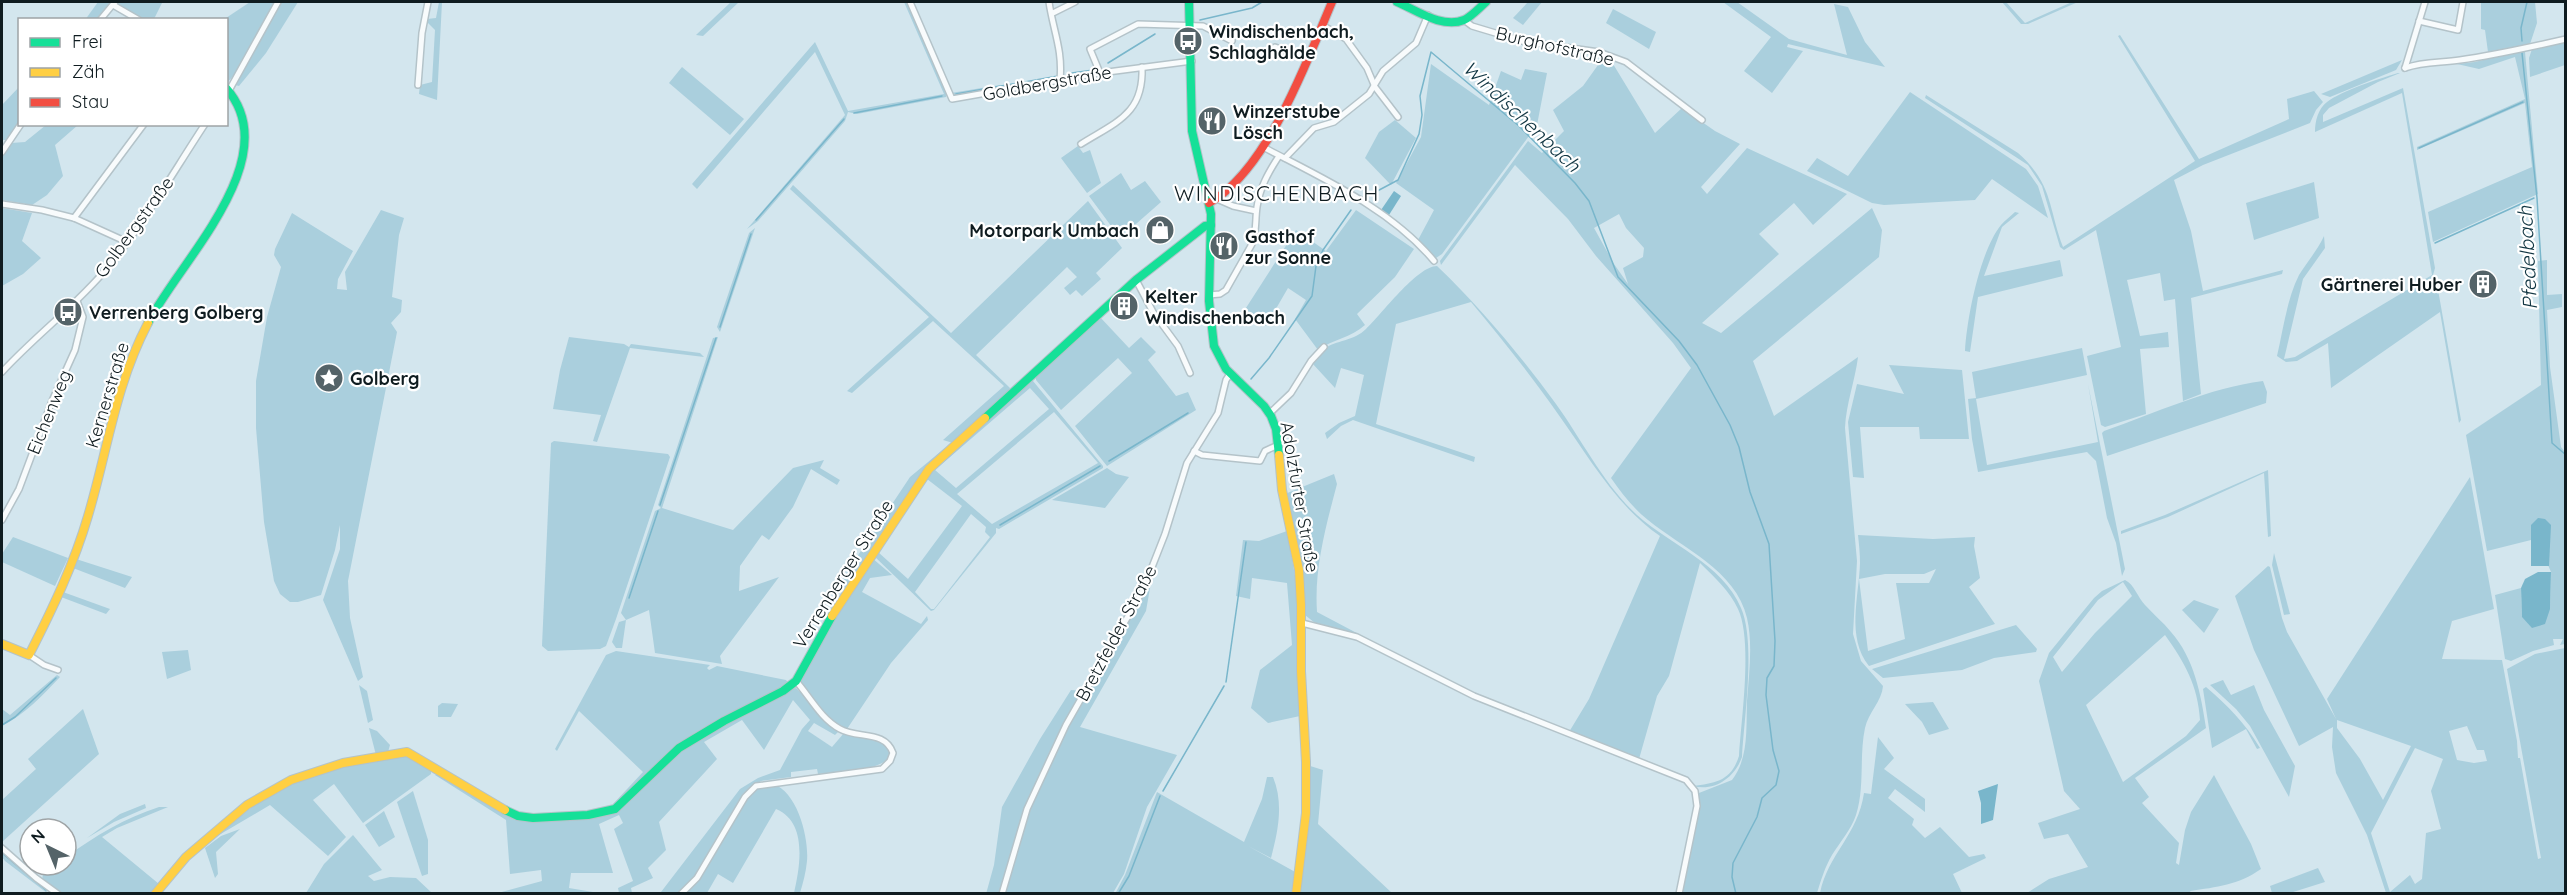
<svg xmlns="http://www.w3.org/2000/svg" width="2567" height="895" font-family="Quicksand,sans-serif">
<style>
.green{fill:#aacfdd;fill-rule:evenodd}
.water{fill:#79b6cb}
.lines{fill:none;stroke-linecap:round;stroke-linejoin:round}
.stream{stroke:#79b6cb;stroke-width:1.5}
.street-casing{stroke:#b4c3c9;stroke-width:8}
.fast-casing{stroke:#b4c3c9;stroke-width:10}
.slow-casing{stroke:#b4c3c9;stroke-width:10}
.jam-casing{stroke:#b4c3c9;stroke-width:10}
.street{stroke:#f8fbfc;stroke-width:5}
.fast{stroke:#16e098;stroke-width:8}
.slow{stroke:#ffcf43;stroke-width:8}
.jam{stroke:#f24e42;stroke-width:8}
.labels{text-anchor:middle;dominant-baseline:central;stroke-width:4.5;stroke-linejoin:round;paint-order:stroke}
.poi-label{font-size:18px;font-weight:bold;fill:#0f1c20;stroke:#fff;text-anchor:start}
.street-label{font-size:18px;fill:#0f1c20;stroke:#fff}
.water-label{font-size:20px;font-style:italic;fill:#103542;stroke:#fff}
.quarter-label{font-size:21px;letter-spacing:1.5px;fill:#0f1c20;stroke:#fff}
</style>
<rect width="100%" height="100%" fill="#d3e6ee"/>
<g class="green">
<path d="M98 2H112L98 19 85 20Z"/>
<path d="M119 2H161L162 3 154 19H144L117 4Z"/>
<path d="M250 2H275L240 68 227 83 226 20H223Z"/>
<path d="M281 2H298L266 53 239 86 235 85Z"/>
<path d="M439 2H442L437 100 419 94 420 85 432 82 435 30 427 22V19L436 18Z"/>
<path d="M731 2H739L703 36 696 35Z"/>
<path d="M904 2H907L947 93 946 97 857 114 848 112 845 121 758 221 747 229 845 115 815 52 697 189 692 184 815 42 848 111 944 94Z"/>
<path d="M1528 2H1542L1523 25 1513 18Z"/>
<path d="M1723 2H1737L1789 39 1847 55 1834 4 1848 7 1865 42 1885 67 1788 44 1787 47 1803 51 1772 93 1744 71 1771 37Z"/>
<path d="M2002 2H2006L2025 23 2072 2H2078L2028 24H2021Z"/>
<path d="M2481 2H2535L2537 23 2530 44 2488 52 2485 30 2481 29Z"/>
<path d="M1613 9 1656 32 1649 49 1606 23Z"/>
<path d="M2120 35 2199 159 2289 119 2287 99 2314 91 2323 102 2316 110 2310 123 2203 165 2174 180 2191 231 2203 291 2283 270 2282 274 2191 298 2201 394 2183 401 2175 299 2164 301 2160 273 2127 280 2140 336 2168 332 2169 347 2140 349 2146 414 2105 427 2101 425 2087 356 2121 347 2096 230 2064 250 2060 247 2042 186 2028 165 1925 98 1926 95 2018 153C2053 184 2048 207 2063 247L2195 161 2118 36Z"/>
<path d="M2565 42V65L2530 77 2529 58 2532 49Z"/>
<path d="M2523 50 2525 52 2538 194 2433 242 2428 212 2532 167 2525 103 2417 150V147L2525 99 2515 57 2479 69 2457 64 2475 62Z"/>
<path d="M1603 58 1610 59 1655 133 1682 108 1715 131 1740 144 1701 187 1707 194 1747 148 1847 194 1813 225 1794 203 1759 234 1779 254 1702 323 1721 333 1872 208 1882 230 1879 257 1753 361 1774 416 1858 357C1855 381 1846 404 1845 428L1857 561 1853 634 1861 661 1883 686C1882 701 1868 713 1865 728 1859 756 1865 787 1856 815 1851 830 1840 842 1832 855 1825 867 1821 880 1817 893H1681L1699 793 1732 780C1749 758 1746 728 1747 701 1749 674 1753 644 1747 618 1736 570 1682 548 1648 520 1633 508 1622 494 1611 478L1691 368 1673 343 1596 256 1568 219 1515 165 1441 265 1440 261 1528 141 1542 153 1564 131 1553 110 1583 86ZM1619 214 1626 228 1644 248 1643 257 1623 268 1628 284 1614 264 1594 228Z"/>
<path d="M2402 60 2396 70 2330 97 2321 94Z"/>
<path d="M1431 64 1489 105 1501 71 1521 80 1525 69 1547 73 1537 125 1442 254 1436 258 1432 257 1418 240 1434 210 1396 183 1421 137Z"/>
<path d="M682 67 744 119 730 135 669 83Z"/>
<path d="M2398 73H2400L2378 82 2329 108 2323 115V122L2403 88 2435 268 2433 275 2437 284 2461 420 2459 423 2440 312 2331 388 2328 343 2297 361 2286 362 2277 356C2283 330 2287 299 2299 275 2307 262 2317 251 2324 236L2325 248 2303 279 2284 359 2295 357 2432 275 2402 93 2315 132C2315 121 2318 109 2327 102 2343 90 2378 79 2398 73Z"/>
<path d="M1000 85V89L956 96 951 93Z"/>
<path d="M19 87V123L7 140H2V105Z"/>
<path d="M1910 92 2026 169 2038 186 2048 218 1992 179 1975 200 1884 205 1872 203 1807 171 1817 158 1848 176Z"/>
<path d="M1395 120 1416 138 1391 185 1365 158 1379 132Z"/>
<path d="M46 125H78L55 145 63 176 47 195 32 205 2 200V157L11 143 25 142Z"/>
<path d="M1078 146 1083 153 1090 150 1101 183 1087 193 1061 158Z"/>
<path d="M1121 173 1131 190 1145 181 1161 202 1120 238 1089 196Z"/>
<path d="M2314 182 2319 218 2254 240 2246 203Z"/>
<path d="M793 185 951 333 1088 201 1122 248 1096 273 1101 279 1082 296 1076 290 1070 295 1064 288 1077 277 1067 267 976 355 1010 388 1008 394 953 443 943 440 1004 386 933 321 852 393 847 391 929 317 790 189Z"/>
<path d="M2 208 32 213 22 241 41 258 23 274 2 286Z"/>
<path d="M381 210 404 218 399 235 392 297 402 300 401 312 391 323 397 332 348 581 350 618 363 677 358 681 323 600 340 549V525L335 550 321 595 298 602H290L280 594 274 581 264 522 256 428V381L267 317 281 267 274 255 275 249 292 213 353 251 338 279 337 289 347 290 345 272Z"/>
<path d="M1356 210 1414 249 1395 277 1357 314 1365 325C1351 338 1333 339 1318 350L1295 319 1306 300 1288 288 1266 326 1244 311 1296 230 1326 251Z"/>
<path d="M2015 212 2019 213 2002 227 1984 276 2060 260 2063 276 1978 297 1970 352 1965 351C1967 317 1980 251 2001 225 2005 220 2011 216 2015 212Z"/>
<path d="M755 228 720 332 717 327 749 233Z"/>
<path d="M2547 260V295L2562 294V307L2547 310 2550 367 2561 447 2565 452V644L2560 645 2563 639H2553L2554 645 2533 651 2511 661 2505 659 2495 595 2521 588 2522 617 2550 609 2551 572 2531 525V540L2487 551 2466 435 2541 385 2538 261Z"/>
<path d="M1437 266C1481 308 1520 355 1556 404 1582 440 1604 485 1637 515 1670 545 1722 563 1741 608 1756 642 1744 719 1742 757 1735 777 1715 792 1693 786 1716 783 1731 781 1739 756 1741 720 1753 641 1738 609 1730 591 1714 577 1700 563L1669 676 1657 696 1639 759 1569 732 1589 699 1660 536C1616 506 1589 457 1558 414 1531 375 1501 338 1471 302L1396 324 1376 424 1475 457 1474 462 1353 420 1341 426 1327 439 1325 433 1339 423 1355 416 1364 375 1341 368 1335 388 1312 363C1316 359 1320 353 1324 349 1336 340 1354 341 1366 329 1381 315 1417 266 1437 266Z"/>
<path d="M1099 316 1129 348 1141 337 1156 352 1148 360 1176 396 1188 392 1196 410 1107 466 1075 426 1132 373 1118 358 1061 410 1036 380V375Z"/>
<path d="M569 337 624 344 629 347 631 344 700 353 704 357 630 348 597 442 593 441 601 415 553 409 560 370Z"/>
<path d="M718 337 662 508 733 530 793 468 824 460 820 468 840 480 837 485 811 469 793 507 769 540 762 535 740 566 739 591 779 577 720 656 722 664 655 653 649 610 626 620 622 648H616L612 642 619 622 626 620 621 613 655 511 661 508 658 505 713 338Z"/>
<path d="M2082 348 2087 375 1976 399 1987 465 2098 442 2088 384 2125 569 2122 576 2116 543 2107 518 2096 461 2087 452 1978 472 1972 439 1968 399 1976 398 1972 372Z"/>
<path d="M1889 365 1962 370 1969 439H1920L1919 427H1860L1864 478 1853 477 1848 422 1857 384 1904 394Z"/>
<path d="M1030 380 1033 381 1103 466V468L999 529 996 528V533L934 610 931 611 874 556 932 469ZM1030 388 1049 409 956 488 935 470ZM1054 412 1098 463 992 524 957 494ZM927 479 962 506 908 579 878 552ZM971 514 986 527 985 532 990 537 934 609H931L915 592Z"/>
<path d="M2263 381 2267 392 2266 403 2107 456 2102 433 2104 431C2156 413 2208 388 2263 381Z"/>
<path d="M554 441 668 454 670 457 616 619 606 646 600 649 548 651 542 646 551 443Z"/>
<path d="M946 447 914 485 844 592 837 587 910 477Z"/>
<path d="M1107 468 1116 474 1129 477 1105 508 1052 500Z"/>
<path d="M2268 470 2271 536 2268 537 2264 473 2168 517 2121 534V531L2165 515Z"/>
<path d="M1334 474 1337 484C1326 526 1314 568 1317 612L1421 667 1358 635 1315 623 1305 615V591L1285 494Z"/>
<path d="M2470 477 2494 609 2452 621 2442 659 2502 660 2517 741 2518 758H2520L2538 859 2541 858 2507 669 2535 654 2565 648V893H2386L2367 835 2336 773 2332 747 2333 727 2299 746 2254 650 2235 596 2268 566 2270 567 2282 618 2287 632 2336 719 2327 699ZM2337 720 2411 746 2383 800 2360 759 2337 728ZM2467 726 2477 750H2484L2487 761 2474 763 2457 760 2449 731ZM2415 748 2443 759 2431 791 2441 829 2426 833 2422 879 2415 884 2410 875 2390 892 2371 833Z"/>
<path d="M1287 531 1298 593 1297 678 1300 716 1268 723 1251 708 1260 670 1292 645 1287 583 1252 578 1250 599 1236 596 1243 540 1259 541Z"/>
<path d="M1858 535 1933 539 1975 537 1974 546 1980 578 1969 587 1995 624 1869 666C1846 637 1859 597 1860 563 1860 554 1859 544 1858 535ZM1936 569 1929 583H1896L1905 639 1868 651 1859 579 1885 574H1924Z"/>
<path d="M13 537 68 558 55 586 2 562V554Z"/>
<path d="M2274 553 2290 614 2284 615 2272 565Z"/>
<path d="M872 558 892 575 870 578 862 592 921 624 927 616 928 620 891 663 847 729 830 719 800 681 824 632Z"/>
<path d="M76 559 132 577 125 588 73 568Z"/>
<path d="M1154 565 1146 611 1080 727 1177 755 1147 807 1124 874 1113 893 986 894 994 865 1002 807 1040 739 1071 690 1085 691Z"/>
<path d="M2125 580C2134 584 2138 598 2145 605 2153 614 2163 622 2171 632 2194 658 2201 694 2206 728L2135 778 2149 797 2142 803 2179 843 2176 863 2179 865 2185 830 2191 812 2214 775 2251 844 2261 869C2238 885 2217 887 2190 891L2191 893H2027L2049 879 2088 867 2068 834 2044 839 2038 823 2080 809 2064 791 2039 681 2049 653 2094 598 2102 591ZM2123 582 2132 596 2095 633 2062 672 2053 657 2098 600ZM2165 635C2185 663 2198 686 2200 720L2186 736 2123 782 2086 705Z"/>
<path d="M63 592 110 609 106 614 61 597Z"/>
<path d="M2194 600 2219 609 2204 633 2182 610Z"/>
<path d="M2016 625 2037 649 2036 652 1994 658 1962 670 1883 678 1872 669Z"/>
<path d="M188 650 191 670 167 679 162 652Z"/>
<path d="M616 651 710 665 707 668 709 670 717 666 786 680 789 684 702 731 617 805 613 804 643 772 579 711 557 751 555 749 606 655Z"/>
<path d="M57 675 60 677C42 696 25 714 2 726V709L10 715Z"/>
<path d="M2223 680 2231 695 2254 685 2264 710 2295 766 2289 797 2250 726 2236 709 2210 685Z"/>
<path d="M359 685 367 691 373 720 368 723Z"/>
<path d="M2206 687C2228 706 2245 723 2260 748L2257 749 2246 729 2212 748 2203 689Z"/>
<path d="M796 688 839 731 835 735 814 723 808 731 832 747 844 733C860 738 886 736 890 755 883 772 835 772 818 774L817 769 791 772V777L761 781 743 794 695 877 678 894 656 893 661 892 740 789 758 778 780 770 802 729 810 720 793 700 764 750 742 720 704 742 717 759 659 822 666 850 648 868 653 878 631 888 632 893H619L618 888 633 881 614 829 623 823 619 815 599 824 613 873H571L569 888 599 893H498L542 881 541 870 510 874 506 820 435 775 439 773 491 806 517 818 602 815 670 758 704 735 785 691Z"/>
<path d="M1933 702 1949 729 1929 735 1922 722 1905 704Z"/>
<path d="M442 703 458 704 451 717H438V706Z"/>
<path d="M83 709 99 754 2 842V800L36 769 28 759Z"/>
<path d="M369 728 377 731 390 745 388 752 376 755Z"/>
<path d="M1878 737 1894 758 1884 769 1925 799V812L1895 789 1888 798 1914 819 1912 825 1925 838 1940 827 1969 857 1984 854 1986 858 1953 874 1962 893H1820C1828 854 1858 835 1864 793L1871 794Z"/>
<path d="M405 754 431 769V774L363 823 334 784 313 800 346 837 328 856 270 805 202 845 263 799 312 774Z"/>
<path d="M1307 765 1323 770 1318 824 1392 893 1296 894Z"/>
<path d="M1267 777H1273C1284 804 1278 831 1271 858L1248 846 1297 873 1292 893 1115 894 1125 875 1157 792 1244 842 1262 799Z"/>
<path d="M773 784C798 792 809 839 807 861 806 872 803 883 800 893H794C800 867 808 822 776 809L733 883 718 874 707 893 684 894 692 886 746 798 757 787Z"/>
<path d="M413 791 428 840V874L422 876 397 802Z"/>
<path d="M145 804 146 808 114 822 87 838 120 814Z"/>
<path d="M159 807H168L117 828 102 837 159 884 153 893H61L42 880 43 874 55 865H66V857C95 836 125 818 159 807Z"/>
<path d="M384 811 395 837 379 847 365 825Z"/>
<path d="M240 829 216 852 218 874 215 878 205 848 221 836Z"/>
<path d="M353 835 382 870 368 876 374 881 390 877 416 878 432 893H306L324 864Z"/>
<path d="M2 850 46 888 47 893 5 861 2 857Z"/>
<path d="M2318 868 2325 882 2290 893H2272L2270 886Z"/>
</g>
<g class="water">
<path d="M1394 191 1401 196 1389 215 1381 210Z"/>
<path d="M2538 518 2545 519 2551 525 2549 566H2531V525Z"/>
<path d="M2538 572H2551L2550 609 2545 624 2532 628 2522 617 2521 588 2525 579Z"/>
<path d="M1998 784 1993 820 1981 824V803L1978 791Z"/>
</g>
<g class="lines">
<g class="stream">
<path d="M1200 20 1252 8 1262 2"/>
<path d="M2522 41 2521 28 2527 2"/>
<path d="M2522 53 2537 198 2552 443 2566 455"/>
<path d="M1108 63 1155 34"/>
<path d="M1072 73 1093 70"/>
<path d="M956 94 1058 76"/>
<path d="M854 113 942 96"/>
<path d="M2419 148 2523 102"/>
<path d="M1366 197 1398 180 1419 134 1422 115 1420 96 1431 52 1519 126 1575 183 1589 201 1618 277 1679 341 1697 365 1730 425 1739 447 1750 492 1769 544 1775 641 1774 666 1767 678 1766 695 1773 750 1779 771 1776 785 1762 798 1757 817 1733 863 1732 877 1736 894"/>
<path d="M756 220 844 119"/>
<path d="M2435 243 2534 198"/>
<path d="M720 327 751 234"/>
<path d="M1251 379 1269 358 1312 296 1316 266 1323 250 1351 210"/>
<path d="M1109 461 1188 413"/>
<path d="M660 505 716 338"/>
<path d="M1000 525 1100 466"/>
<path d="M629 598 658 511"/>
<path d="M1226 682 1246 542"/>
<path d="M2 725 15 717 56 678"/>
<path d="M1163 791 1224 686"/>
<path d="M2 853 46 890"/>
<path d="M1118 894 1129 876 1160 796"/>
</g>
<g class="street-casing">
<g id="street">
<path d="M910 2 952 99 1100 73 1192 61"/>
<path d="M1049 2C1053 30 1063 50 1060 80"/>
<path d="M113 5 139 20"/>
<path d="M1053 13 1075 2"/>
<path d="M100 20 115 2"/>
<path d="M1464 20 1472 26 1522 41 1599 52 1626 62 1702 120"/>
<path d="M2419 21 2458 30 2463 2"/>
<path d="M1322 25 1346 39 1367 68 1375 87 1398 117"/>
<path d="M1275 47 1308 59"/>
<path d="M2405 68C2424 61 2441 63 2460 60 2496 55 2531 47 2566 39"/>
<path d="M2405 68 2425 2"/>
<path d="M1100 73 1090 49 1138 24 1203 26 1232 41"/>
<path d="M418 85 422 33 428 2"/>
<path d="M226 96 278 2"/>
<path d="M1081 144C1116 122 1144 114 1142 67"/>
<path d="M1263 147C1322 178 1391 209 1434 261"/>
<path d="M2 152 21 124"/>
<path d="M1285 158 1314 128 1334 122 1369 94 1383 71 1416 43 1428 15"/>
<path d="M1217 199 1233 206 1256 211"/>
<path d="M2 204 42 210 74 218 127 242"/>
<path d="M74 218 144 124"/>
<path d="M1136 280 1153 312 1178 346 1190 373"/>
<path d="M1209 295 1220 294 1226 290 1252 244C1257 231 1255 220 1257 207 1260 187 1268 173 1279 156"/>
<path d="M2 372C36 335 77 305 109 266 145 222 174 171 205 124"/>
<path d="M1270 413 1291 393 1311 361 1324 347"/>
<path d="M1194 451 1202 455 1260 461 1265 451 1278 445"/>
<path d="M2 520 19 489 52 401 75 350 83 317 77 301"/>
<path d="M1302 623 1357 637 1474 696 1686 780 1695 791 1697 806 1679 894"/>
<path d="M29 655 44 665 58 670"/>
<path d="M2 848 36 878 58 894"/>
<path d="M681 894 697 878 745 797 756 786 882 769 890 761 893 753C885 730 858 739 840 729 821 719 810 697 796 681"/>
<path d="M1002 894 1027 809 1066 725 1143 590 1165 534 1187 463 1218 413 1226 380 1230 374"/>
</g>
</g>
<g class="fast-casing">
<g id="fast">
<path d="M1189 2 1192 131 1211 214 1209 301 1214 346 1226 369 1264 406 1271 416 1276 429 1279 455"/>
<path d="M1397 2C1416 10 1442 29 1464 20 1472 16 1479 8 1486 2"/>
<path d="M148 323C179 262 288 158 226 88"/>
<path d="M985 418 1136 280 1205 226 1211 225"/>
<path d="M505 810 518 816 533 818 588 815 615 809 679 748 724 721 783 691 796 681 832 616"/>
</g>
</g>
<g class="slow-casing">
<g id="slow">
<path d="M1279 455 1282 490 1299 570 1301 605V671L1306 762V813L1296 894"/>
<path d="M832 616 929 469 985 418"/>
<path d="M2 644 29 655C52 610 74 564 88 516 108 449 115 386 148 323"/>
<path d="M155 894 186 857 247 805 291 780 343 763 407 752 505 810"/>
</g>
</g>
<g class="jam-casing">
<path id="jam" d="M1209 203C1267 171 1307 61 1332 2"/>
</g>
<use href="#street" class="street"/>
<use href="#fast" class="fast"/>
<use href="#slow" class="slow"/>
<use href="#jam" class="jam"/>
</g>
<defs>
<g id="bus-disc" transform="scale(1.5)"><circle r="9.5" fill="#546368" stroke="#fff"/><path d="M-5-6H5V4H4V6H2V4H-2V6H-4V4H-5ZM-3.5-4V0h7V-4ZM-3.5 1.2v1.5H-2V1.2ZM2 1.2v1.5H3.5V1.2Z" fill="#fff"/></g>
<g id="restaurant-disc" transform="scale(1.5)"><circle r="9.5" fill="#546368" stroke="#fff"/><path d="M-5-6h1v4h1v-4h1v4h1v-4h1v5L-1.5 .5V6h-2V.5L-5-1ZM5-6V6H3V1.5H1.5Q1.5-4 5-6Z" fill="#fff"/></g>
<g id="shop-disc" transform="scale(1.5)"><circle r="9.5" fill="#546368" stroke="#fff"/><path d="M-5-2.5h2.3a2.7 3.5 0 0 1 5.4 0H5L5.5 6h-11ZM-1.5-2.5h3a1.5 2.3 0 0 0-3 0Z" fill="#fff"/></g>
<g id="building-disc" transform="scale(1.5)"><circle r="9.5" fill="#546368" stroke="#fff"/><path d="M-4-6H4V6H1V3H-1V6H-4ZM-2.5-4.3h1.7v1.8h-1.7ZM.8-4.3h1.7v1.8H.8ZM-2.5-1h1.7V.8h-1.7ZM.8-1h1.7V.8H.8Z" fill="#fff"/></g>
<g id="sight-disc" transform="scale(1.5)"><circle r="9.5" fill="#546368" stroke="#fff"/><path d="M0-6L1.8-2.2L6-1.7L2.9 1.2L3.7 5.4L0 3.3L-3.7 5.4L-2.9 1.2L-6-1.7L-1.8-2.2Z" fill="#fff"/></g>
</defs>
<g fill-rule="evenodd">
<use href="#bus-disc" x="1188" y="41"/>
<use href="#restaurant-disc" x="1212" y="121"/>
<use href="#shop-disc" x="1160" y="230"/>
<use href="#restaurant-disc" x="1224" y="246"/>
<use href="#building-disc" x="2483" y="284"/>
<use href="#building-disc" x="1124" y="306"/>
<use href="#bus-disc" x="68" y="312"/>
<use href="#sight-disc" x="329" y="378"/>
</g>
<g class="labels">
<g class="poi-label">
<text x="1209" y="31">Windischenbach,<tspan x="1209" dy="21">Schlaghälde</tspan></text>
<text x="1233" y="111">Winzerstube<tspan x="1233" dy="21">Lösch</tspan></text>
<text x="1139" y="230" text-anchor="end">Motorpark Umbach</text>
<text x="1245" y="236">Gasthof<tspan x="1245" dy="21">zur Sonne</tspan></text>
<text x="2462" y="284" text-anchor="end">Gärtnerei Huber</text>
<text x="1145" y="296">Kelter<tspan x="1145" dy="21">Windischenbach</tspan></text>
<text x="89" y="312">Verrenberg Golberg</text>
<text x="350" y="378">Golberg</text>
</g>
<g class="street-label">
<text transform="translate(1555 46) rotate(13)">Burghofstraße</text>
<text transform="translate(1047 83) rotate(-10)">Goldbergstraße</text>
<text transform="translate(134 227) rotate(-54)">Golbergstraße</text>
<text transform="translate(107 395) rotate(-73)">Kernerstraße</text>
<text transform="translate(49 412) rotate(-68)">Eichenweg</text>
<text transform="translate(1300 497) rotate(80)">Adolzfurter Straße</text>
<text transform="translate(843 574) rotate(-58)">Verrenberger Straße</text>
<text transform="translate(1116 633) rotate(-62)">Bretzfelder Straße</text>
</g>
<g class="water-label">
<text transform="translate(1522 116) rotate(43)">Windischenbach</text>
<text transform="translate(2527 258) rotate(-93)">Pfedelbach</text>
</g>
<g class="quarter-label">
<text x="1277" y="193">WINDISCHENBACH</text>
</g>
</g>
<rect width="2567" height="895" fill="none" stroke="#0f1c20" stroke-width="6"/>
<rect x="18" y="18" width="210" height="108" fill="#ffffff" stroke="#9fa4a6" stroke-width="1.5"/>
<rect x="30" y="38" width="30" height="9" fill="#16e098" stroke="#9fa4a6" stroke-width="1.5"/>
<text x="72" y="48" font-size="18" fill="#0f1c20">Frei</text>
<rect x="30" y="68" width="30" height="9" fill="#ffcf43" stroke="#9fa4a6" stroke-width="1.5"/>
<text x="72" y="78" font-size="18" fill="#0f1c20">Zäh</text>
<rect x="30" y="98" width="30" height="9" fill="#f24e42" stroke="#9fa4a6" stroke-width="1.5"/>
<text x="72" y="108" font-size="18" fill="#0f1c20">Stau</text>
<g transform="translate(48 847) rotate(317)"><circle r="28" fill="#ffffff" stroke="#9fa4a6" stroke-width="1.5"/>
<path d="M0-4.5L10 22L0 15L-10 22Z" fill="#546368"/>
<text y="-9" font-size="16" font-weight="bold" text-anchor="middle" fill="#0f1c20">N</text>
</g>
</svg>
